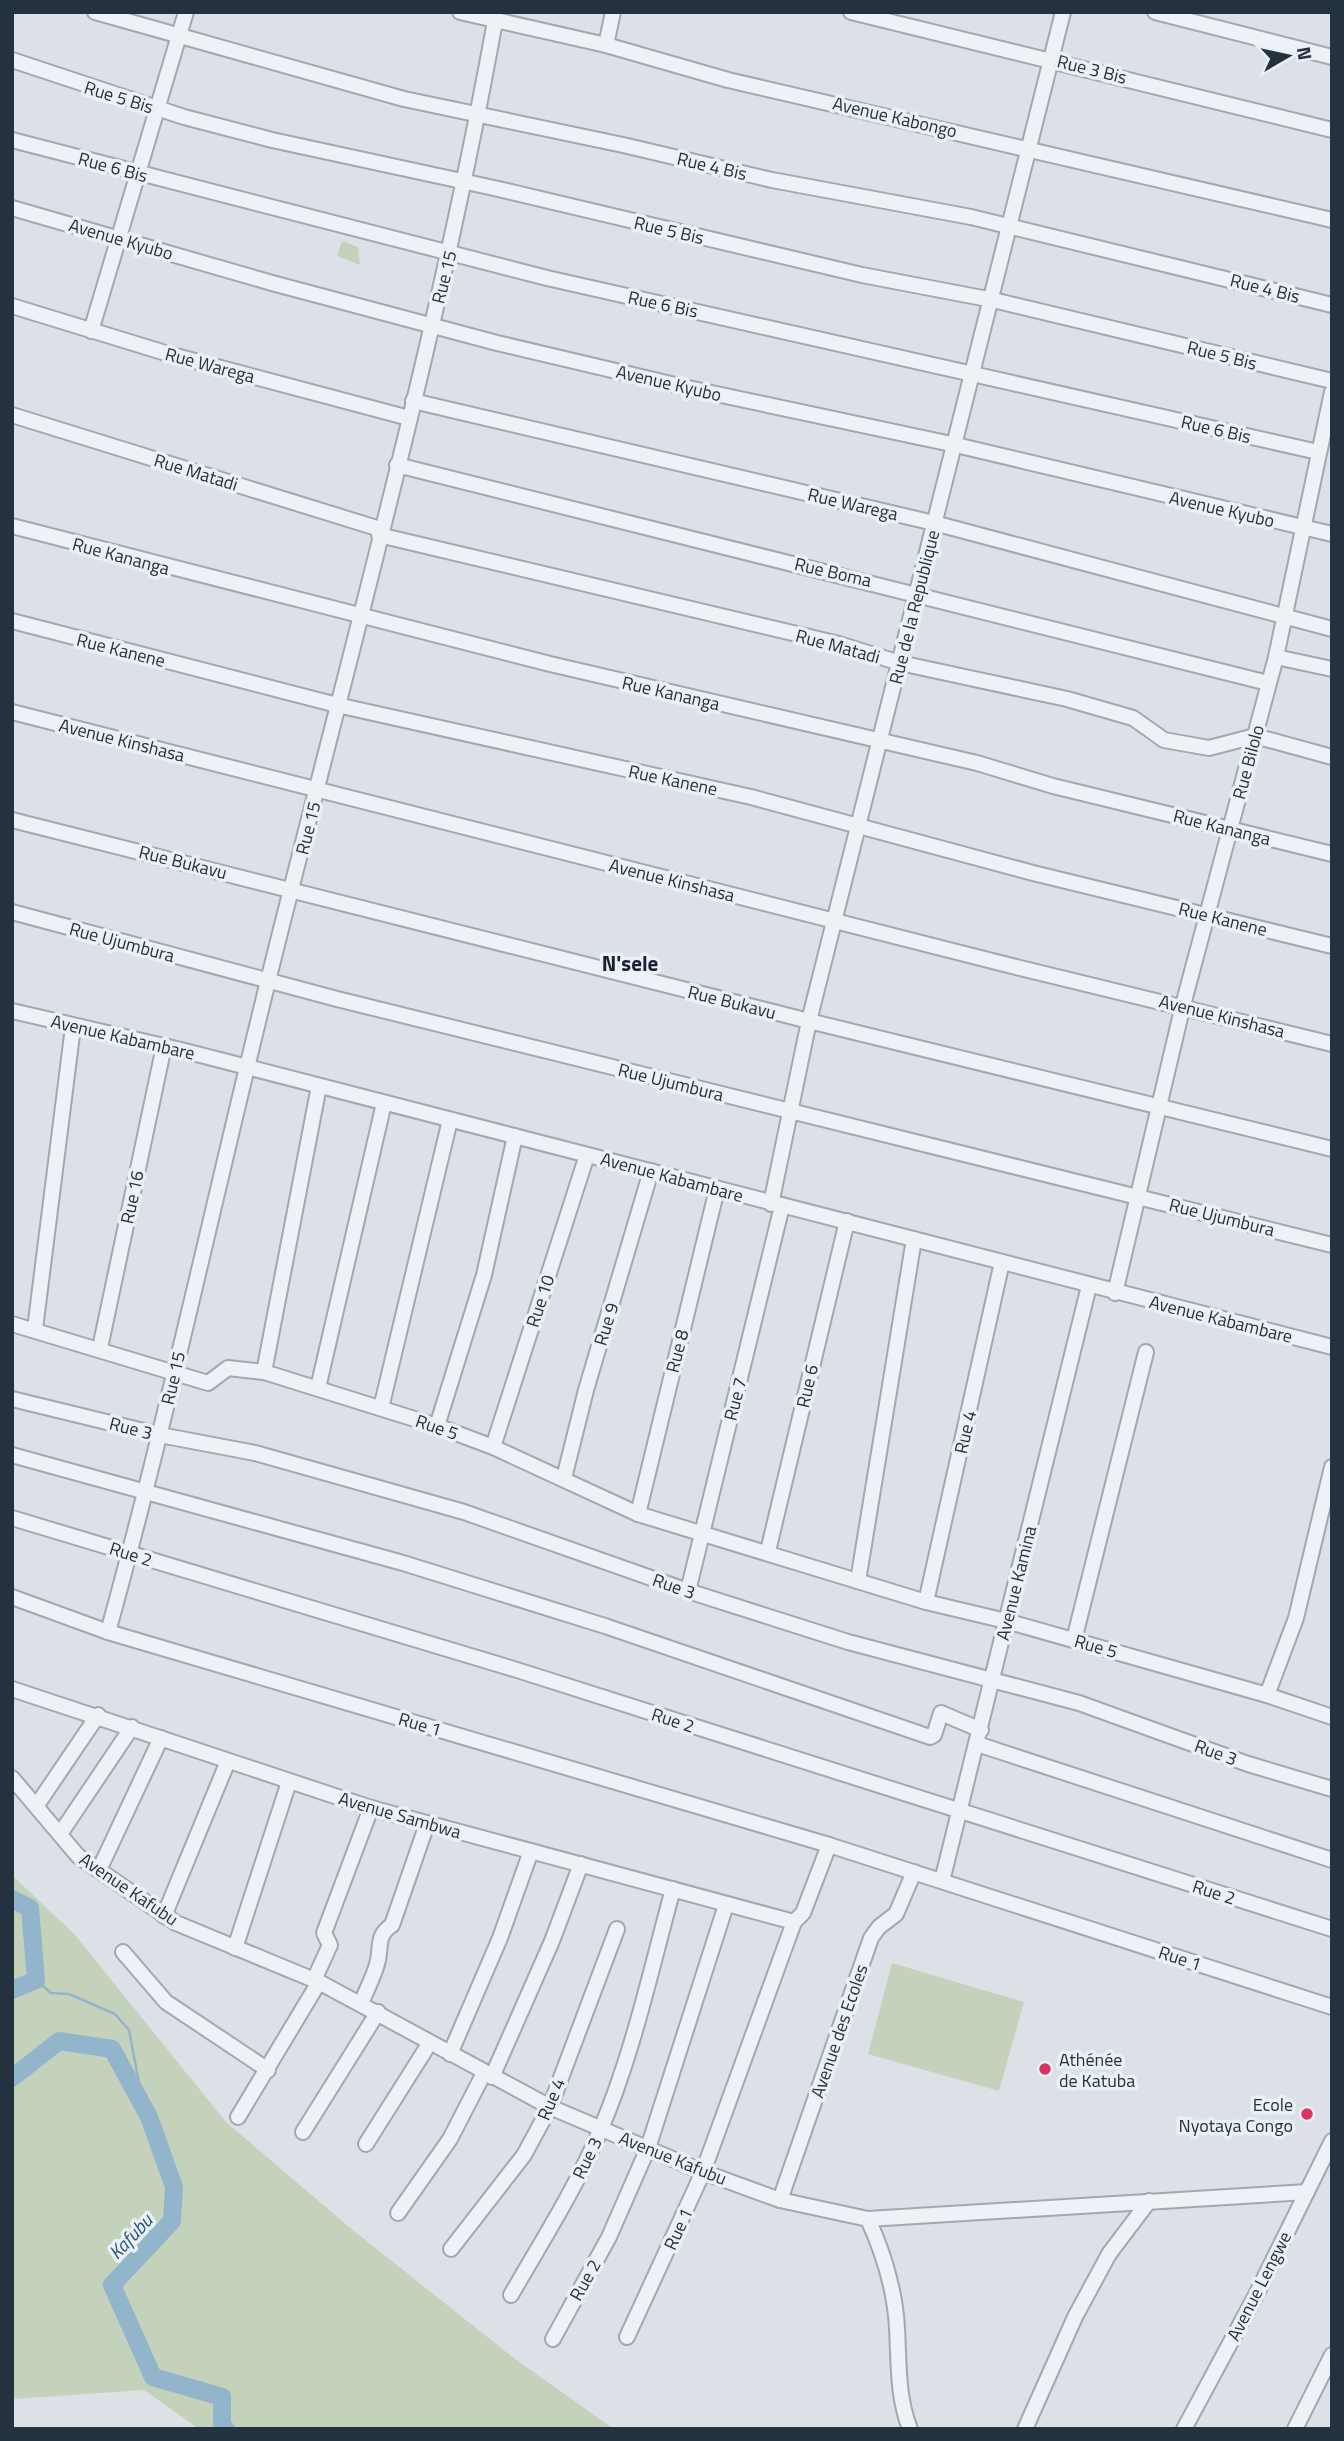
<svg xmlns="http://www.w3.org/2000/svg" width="1344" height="2441" font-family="'Titillium Web',sans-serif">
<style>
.green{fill:#c4d2bb}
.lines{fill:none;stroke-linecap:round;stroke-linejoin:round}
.stream{stroke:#92b5cb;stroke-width:2.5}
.river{stroke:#92b5cb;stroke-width:18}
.minor-casing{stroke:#a0a9b1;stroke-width:18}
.minor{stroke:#eef1f5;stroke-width:14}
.poi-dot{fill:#da3262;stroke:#eaf0f5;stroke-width:2.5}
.labels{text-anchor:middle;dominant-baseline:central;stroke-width:7;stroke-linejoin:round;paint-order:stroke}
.street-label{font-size:18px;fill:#24313e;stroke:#eaf0f5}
.poi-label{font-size:18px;fill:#24313e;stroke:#eaf0f5;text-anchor:start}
.water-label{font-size:19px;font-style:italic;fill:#2b5675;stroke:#eaf0f5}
.quarter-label{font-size:21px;font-weight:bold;fill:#16222f;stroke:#eaf0f5}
</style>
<rect width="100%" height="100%" fill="#dbe1e7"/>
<g class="green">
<path d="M342 241 358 247 360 265 337 256Z"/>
<path d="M12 1875 75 1935 226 2122 349 2227 515 2359 614 2429H199L144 2390 12 2399Z"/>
<path d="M892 1963 1024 2002 999 2091 868 2054Z"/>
</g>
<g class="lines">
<path class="stream" d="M36 1980 51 1993 69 1994 115 2014 129 2030 144 2109"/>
<g class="river">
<path d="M12 1899 30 1908 36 1980 12 1990"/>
<path d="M12 2078 59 2041 112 2049 149 2117 174 2187 172 2221 112 2285 153 2377 222 2397V2425L226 2429"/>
</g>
<g class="minor-casing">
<g id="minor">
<path d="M95 12 404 99 623 145 772 180 971 217 1332 305"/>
<path d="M460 12 606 45 728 80 1332 220"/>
<path d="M851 12 1332 130"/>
<path d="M1155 12 1332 57"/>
<path d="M606 45 613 12"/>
<path d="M12 60 184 117 272 140 494 188 862 275 993 300 1332 381"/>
<path d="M12 140 547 278 1318 452"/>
<path d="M12 208 272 283 497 343 688 388 956 445 1332 534"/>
<path d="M12 306 172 355 409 418"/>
<path d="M91 331 186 12"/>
<path d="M413 401 934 523 1332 629"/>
<path d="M12 415 380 529"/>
<path d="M397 465 1268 683"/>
<path d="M12 526 550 664 977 763 1053 786 1332 854"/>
<path d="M379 535 839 644 900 663 1067 699 1133 718 1164 740 1209 748 1255 736 1332 757"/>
<path d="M12 621 337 705 751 797 1033 873 1332 946"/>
<path d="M1276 657 1332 669"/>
<path d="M12 712 1008 965 1332 1044"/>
<path d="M12 820 809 1021 1332 1149"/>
<path d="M12 912 337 999 1332 1245"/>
<path d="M12 1011 181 1050 1332 1347"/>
<path d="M771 1204 809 1021 1063 12"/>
<path d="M1115 1293 1183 1005 1276 657 1332 392"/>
<path d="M12 1324 208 1383 228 1368 264 1372 437 1426 493 1447 638 1514 926 1602 1006 1621 1267 1695 1332 1717"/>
<path d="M35 1329 73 1027"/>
<path d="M100 1348 164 1046"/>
<path d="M264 1372 319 1086"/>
<path d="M318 1388 384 1103"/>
<path d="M12 1399 160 1435 255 1453 464 1512 688 1591 848 1642 1079 1703 1248 1764 1332 1789"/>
<path d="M381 1408 450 1120"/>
<path d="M437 1426 484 1275 515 1136"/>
<path d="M493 1447 587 1155"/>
<path d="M12 1455 403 1563 605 1626 930 1737 934 1735 941 1713 981 1730"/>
<path d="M564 1478 586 1390 651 1171"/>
<path d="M638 1514 717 1189"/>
<path d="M12 1518 517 1670 1332 1929"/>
<path d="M768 1551 847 1221"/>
<path d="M858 1581 914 1239"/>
<path d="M688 1591 782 1206"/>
<path d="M12 1597 108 1632 829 1845 1332 2007"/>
<path d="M926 1602 1002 1262"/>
<path d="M108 1632C168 1415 215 1195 269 977 348 659 437 343 495 21"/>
<path d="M1074 1640 1146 1352"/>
<path d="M12 1689 371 1808 794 1922"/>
<path d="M1267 1695 1296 1618 1332 1467"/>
<path d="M977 1744 1332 1860"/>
<path d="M12 1778 78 1856 176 1923 319 1982 550 2107 703 2172 780 2200 868 2219 1307 2192"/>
<path d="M37 1805 98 1715"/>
<path d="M60 1834 132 1727"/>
<path d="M99 1870 161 1738"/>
<path d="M942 1881 1089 1286"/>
<path d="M164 1916 228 1761"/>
<path d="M235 1948 289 1782"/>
<path d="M123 1952 166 2002 268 2070"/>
<path d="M314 1980 330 1945 324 1933 371 1808"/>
<path d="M361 2004C366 1990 375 1975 378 1960 381 1945 377 1935 392 1925L427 1824"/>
<path d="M450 2054 500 1938 531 1851"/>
<path d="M492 2077 552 1941 581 1864"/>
<path d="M238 2117 319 1982"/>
<path d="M303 2132 378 2012"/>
<path d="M366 2144 429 2044"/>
<path d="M780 2200 871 1938 879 1927 896 1914 914 1872"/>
<path d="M398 2213 450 2139 484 2073"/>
<path d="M868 2219C883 2252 895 2291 897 2328 899 2362 897 2396 910 2429"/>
<path d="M451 2249 524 2155 550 2107 617 1929"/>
<path d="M511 2295C542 2241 576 2188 600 2131 633 2054 651 1969 673 1889"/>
<path d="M627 2337 703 2172 794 1922 803 1913 829 1845"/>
<path d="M553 2339 609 2237 648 2148 726 1905"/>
<path d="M1025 2429 1075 2317 1109 2254 1149 2201"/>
<path d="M1184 2429 1256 2295 1332 2141"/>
<path d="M1295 2429 1332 2355"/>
</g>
</g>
<use href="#minor" class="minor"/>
</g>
<g class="poi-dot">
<circle cx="1045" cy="2069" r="7"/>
<circle cx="1307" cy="2114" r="7"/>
</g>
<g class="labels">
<g class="street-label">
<text transform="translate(1092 69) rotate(14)">Rue 3 Bis</text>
<text transform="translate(119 97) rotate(17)">Rue 5 Bis</text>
<text transform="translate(895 117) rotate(13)">Avenue Kabongo</text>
<text transform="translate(712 166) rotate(13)">Rue 4 Bis</text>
<text transform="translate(113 167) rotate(15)">Rue 6 Bis</text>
<text transform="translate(669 230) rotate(13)">Rue 5 Bis</text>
<text transform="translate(121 239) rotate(16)">Avenue Kyubo</text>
<text transform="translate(444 277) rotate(-76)">Rue 15</text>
<text transform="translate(1265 288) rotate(14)">Rue 4 Bis</text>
<text transform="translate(663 304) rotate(12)">Rue 6 Bis</text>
<text transform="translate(1222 355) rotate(14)">Rue 5 Bis</text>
<text transform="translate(210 365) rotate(15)">Rue Warega</text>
<text transform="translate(669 383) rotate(13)">Avenue Kyubo</text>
<text transform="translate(1216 429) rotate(13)">Rue 6 Bis</text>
<text transform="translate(196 472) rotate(17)">Rue Matadi</text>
<text transform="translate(853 504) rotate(13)">Rue Warega</text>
<text transform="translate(1222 509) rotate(13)">Avenue Kyubo</text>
<text transform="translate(121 556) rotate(15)">Rue Kananga</text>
<text transform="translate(833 572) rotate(13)">Rue Boma</text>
<text transform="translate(914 607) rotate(-76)">Rue de la Republique</text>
<text transform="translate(838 646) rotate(15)">Rue Matadi</text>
<text transform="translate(121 650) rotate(14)">Rue Kanene</text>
<text transform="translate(671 693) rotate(13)">Rue Kananga</text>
<text transform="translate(122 740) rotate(14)">Avenue Kinshasa</text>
<text transform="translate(1248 762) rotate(-75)">Rue Bilolo</text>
<text transform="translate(673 780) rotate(12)">Rue Kanene</text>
<text transform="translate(1222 827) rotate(14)">Rue Kananga</text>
<text transform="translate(308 828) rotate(-76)">Rue 15</text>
<text transform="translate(183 862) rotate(14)">Rue Bukavu</text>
<text transform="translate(672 880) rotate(14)">Avenue Kinshasa</text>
<text transform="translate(1223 919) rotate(14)">Rue Kanene</text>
<text transform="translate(122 942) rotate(15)">Rue Ujumbura</text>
<text transform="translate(732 1002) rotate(14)">Rue Bukavu</text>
<text transform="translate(1222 1016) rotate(14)">Avenue Kinshasa</text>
<text transform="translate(123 1037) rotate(13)">Avenue Kabambare</text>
<text transform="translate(671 1082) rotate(14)">Rue Ujumbura</text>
<text transform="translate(672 1177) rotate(15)">Avenue Kabambare</text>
<text transform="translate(132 1197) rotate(-78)">Rue 16</text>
<text transform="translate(1222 1217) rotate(14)">Rue Ujumbura</text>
<text transform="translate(540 1301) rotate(-72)">Rue 10</text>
<text transform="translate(1221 1319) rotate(14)">Avenue Kabambare</text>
<text transform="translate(606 1324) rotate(-73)">Rue 9</text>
<text transform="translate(677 1351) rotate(-76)">Rue 8</text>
<text transform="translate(173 1378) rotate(-77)">Rue 15</text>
<text transform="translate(807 1386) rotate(-77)">Rue 6</text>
<text transform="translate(735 1399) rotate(-76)">Rue 7</text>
<text transform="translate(437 1427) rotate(19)">Rue 5</text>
<text transform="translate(131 1428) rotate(14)">Rue 3</text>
<text transform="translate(965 1432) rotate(-77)">Rue 4</text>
<text transform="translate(131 1554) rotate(17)">Rue 2</text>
<text transform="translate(1016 1583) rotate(-76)">Avenue Kamina</text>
<text transform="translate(674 1586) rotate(19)">Rue 3</text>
<text transform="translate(1096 1646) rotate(16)">Rue 5</text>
<text transform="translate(673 1720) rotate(18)">Rue 2</text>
<text transform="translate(420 1724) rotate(16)">Rue 1</text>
<text transform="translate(1216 1752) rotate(20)">Rue 3</text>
<text transform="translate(400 1815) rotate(16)">Avenue Sambwa</text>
<text transform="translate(129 1889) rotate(34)">Avenue Kafubu</text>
<text transform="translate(1214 1892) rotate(18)">Rue 2</text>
<text transform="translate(1180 1958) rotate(18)">Rue 1</text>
<text transform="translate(839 2031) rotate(-71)">Avenue des Ecoles</text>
<text transform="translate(551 2099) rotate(-67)">Rue 4</text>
<text transform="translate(587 2158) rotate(-64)">Rue 3</text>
<text transform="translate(673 2158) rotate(22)">Avenue Kafubu</text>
<text transform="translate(678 2229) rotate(-65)">Rue 1</text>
<text transform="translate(585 2280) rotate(-61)">Rue 2</text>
<text transform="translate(1259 2286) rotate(-63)">Avenue Lengwe</text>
</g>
<g class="poi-label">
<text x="1059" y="2059">Athénée<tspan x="1059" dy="21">de Katuba</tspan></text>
<text x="1293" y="2104" text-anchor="end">Ecole<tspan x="1293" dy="21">Nyotaya Congo</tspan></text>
</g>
<g class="water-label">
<text transform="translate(130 2236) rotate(-47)">Kafubu</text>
</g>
<g class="quarter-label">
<text x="630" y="963">N'sele</text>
</g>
</g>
<rect width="1344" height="2441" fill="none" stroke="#24313e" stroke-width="28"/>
<g transform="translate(1288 56) rotate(81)" stroke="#eaf0f5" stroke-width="5" paint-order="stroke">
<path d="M0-5L12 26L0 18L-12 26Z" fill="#24313e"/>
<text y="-10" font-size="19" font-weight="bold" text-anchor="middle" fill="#24313e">N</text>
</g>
</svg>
